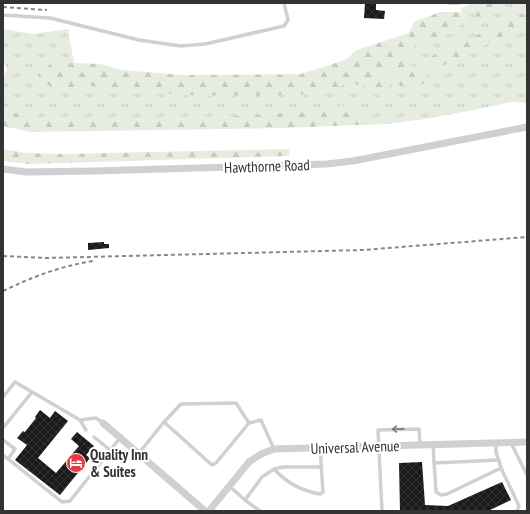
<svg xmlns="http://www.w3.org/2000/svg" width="530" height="514" font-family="'PT Sans Narrow',sans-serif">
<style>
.grass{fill:url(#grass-tufts)}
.forest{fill:url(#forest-firs)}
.building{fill:url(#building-cross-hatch)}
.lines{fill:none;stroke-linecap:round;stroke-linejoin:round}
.service{stroke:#d0d0d0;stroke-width:3.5}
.minor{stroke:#d0d0d0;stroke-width:7}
.rail{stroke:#888;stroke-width:2;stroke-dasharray:4 3;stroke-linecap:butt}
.oneway{stroke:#7a7a7a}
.labels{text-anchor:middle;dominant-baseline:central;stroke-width:4;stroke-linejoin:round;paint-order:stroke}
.street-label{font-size:15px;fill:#333;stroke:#fff}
.poi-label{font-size:15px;font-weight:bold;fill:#333;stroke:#fff;text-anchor:start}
</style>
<defs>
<pattern id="grass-tufts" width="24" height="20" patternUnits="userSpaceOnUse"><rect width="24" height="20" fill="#e6ecdf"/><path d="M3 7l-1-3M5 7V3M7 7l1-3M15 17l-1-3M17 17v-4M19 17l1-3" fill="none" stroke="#c6cbc0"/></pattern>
<pattern id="forest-firs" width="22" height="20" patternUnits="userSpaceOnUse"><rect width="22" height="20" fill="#e6ecdf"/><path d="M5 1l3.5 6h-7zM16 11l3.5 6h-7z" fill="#c6cbc0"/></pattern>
<pattern id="building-cross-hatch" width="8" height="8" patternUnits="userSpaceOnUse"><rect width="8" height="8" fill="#1a1a1a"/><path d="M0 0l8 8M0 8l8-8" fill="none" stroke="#333"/></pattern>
</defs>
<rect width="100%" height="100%" fill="#fff"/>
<path class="grass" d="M472 3 474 15 481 17 507 3H527V12L433 56 434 68 447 64 527 24V103L511 102 479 109 431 118 388 124 359 125 360 118 341 105 315 114 301 112 218 117 100 121 39 119 3 109V79L7 69 3 59V29L33 34 68 29 74 63H55L57 89 90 86 119 90 188 95 252 96 314 94 345 84 390 86 381 69 388 65 425 71 409 65 404 55 414 45 453 32 465 21 460 9Z"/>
<g class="forest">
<path d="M472 3H507L481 18 474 15Z"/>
<path d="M440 12H460L465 21 453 32 414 45 404 55 409 65 425 71 427 81 417 88 400 86 388 65 381 69 390 86 389 93 379 96 363 85 345 84 314 94 252 96 188 95 119 90 90 86 57 89 39 81V70L55 63H74L100 64 122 70 182 75 301 74 345 60 357 50 409 33 414 22Z"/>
<path d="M527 12V24L447 64 434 68 430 64 432 56Z"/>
<path d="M341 105 355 109 360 118 359 125 282 128 31 132 3 126V109L39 119 100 121 218 117 301 112 315 114Z"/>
<path d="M3 149 27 153 62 154 289 149V156L29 164 3 161Z"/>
</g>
<g class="building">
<path d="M365 3H376V10L385 11 384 19 364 18Z"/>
<path d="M104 242V244H109V248L88 250V243Z"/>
<path d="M40 410 50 418 55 411 68 421 38 458 56 473 79 446 71 439 77 432 94 446 86 455 90 458 60 495 15 460 27 445 17 438 23 431 25 432 28 428 36 418 35 417Z"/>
<path d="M422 462 425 505 448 506 502 482 511 500 488 511H400L399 463Z"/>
</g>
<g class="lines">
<g class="service">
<path d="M448 3H459"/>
<path d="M3 15 50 18 139 40 181 46 205 44 284 26 288 20 284 3"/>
<path d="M3 397 15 382 80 420 96 418 103 423"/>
<path d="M80 420 86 430"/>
<path d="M164 422 181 404 236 403 249 423"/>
<path d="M3 428 32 392"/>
<path d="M94 437 110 450"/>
<path d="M3 440 15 449 8 459"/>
<path d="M511 443 527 475"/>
<path d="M433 445 436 492 441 495 447 494 501 468 496 452V443"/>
<path d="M139 453 164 422 212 465 216 463 249 423 261 420 274 449"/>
<path d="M3 455 62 502 70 501 120 438"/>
<path d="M434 463 499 460"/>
<path d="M501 468 519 506 517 511"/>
<path d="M274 469 283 467H321"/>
<path d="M229 486 245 500 262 477 274 469C286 482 302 491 320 494L323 492 320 447"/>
<path d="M245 500 260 511"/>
<path d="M382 511 378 430 419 429 420 445"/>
</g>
<g class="minor">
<path d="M3 169 26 172 95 171 327 164 353 161 527 127"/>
<path d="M103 423 205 511"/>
<path d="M209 511 249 462 261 454 274 449 527 442"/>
</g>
<g class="rail">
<path d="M3 7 47 10"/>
<path d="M3 256 47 258 363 250 527 237"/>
<path d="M3 291C32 277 61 266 93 261"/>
</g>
</g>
<defs><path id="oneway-shaft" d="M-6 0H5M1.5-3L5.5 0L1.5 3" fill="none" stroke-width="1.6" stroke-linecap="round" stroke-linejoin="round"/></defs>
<use class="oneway" href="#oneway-shaft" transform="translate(398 429) rotate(179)"/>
<defs>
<g id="hotel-disc" transform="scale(1)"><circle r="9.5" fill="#e63946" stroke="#fff"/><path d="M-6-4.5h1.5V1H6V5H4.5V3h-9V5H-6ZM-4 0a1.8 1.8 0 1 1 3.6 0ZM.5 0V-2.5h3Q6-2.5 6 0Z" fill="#fff"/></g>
</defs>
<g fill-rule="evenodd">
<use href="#hotel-disc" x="76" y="463"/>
</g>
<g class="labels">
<g class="street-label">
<text transform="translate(267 166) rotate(-2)">Hawthorne Road</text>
<text transform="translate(355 447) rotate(-2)">Universal Avenue</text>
</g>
<g class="poi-label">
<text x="90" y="454">Quality Inn<tspan x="90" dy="17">&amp; Suites</tspan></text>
</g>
</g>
<rect width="530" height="514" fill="none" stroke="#333333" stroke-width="8"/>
</svg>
